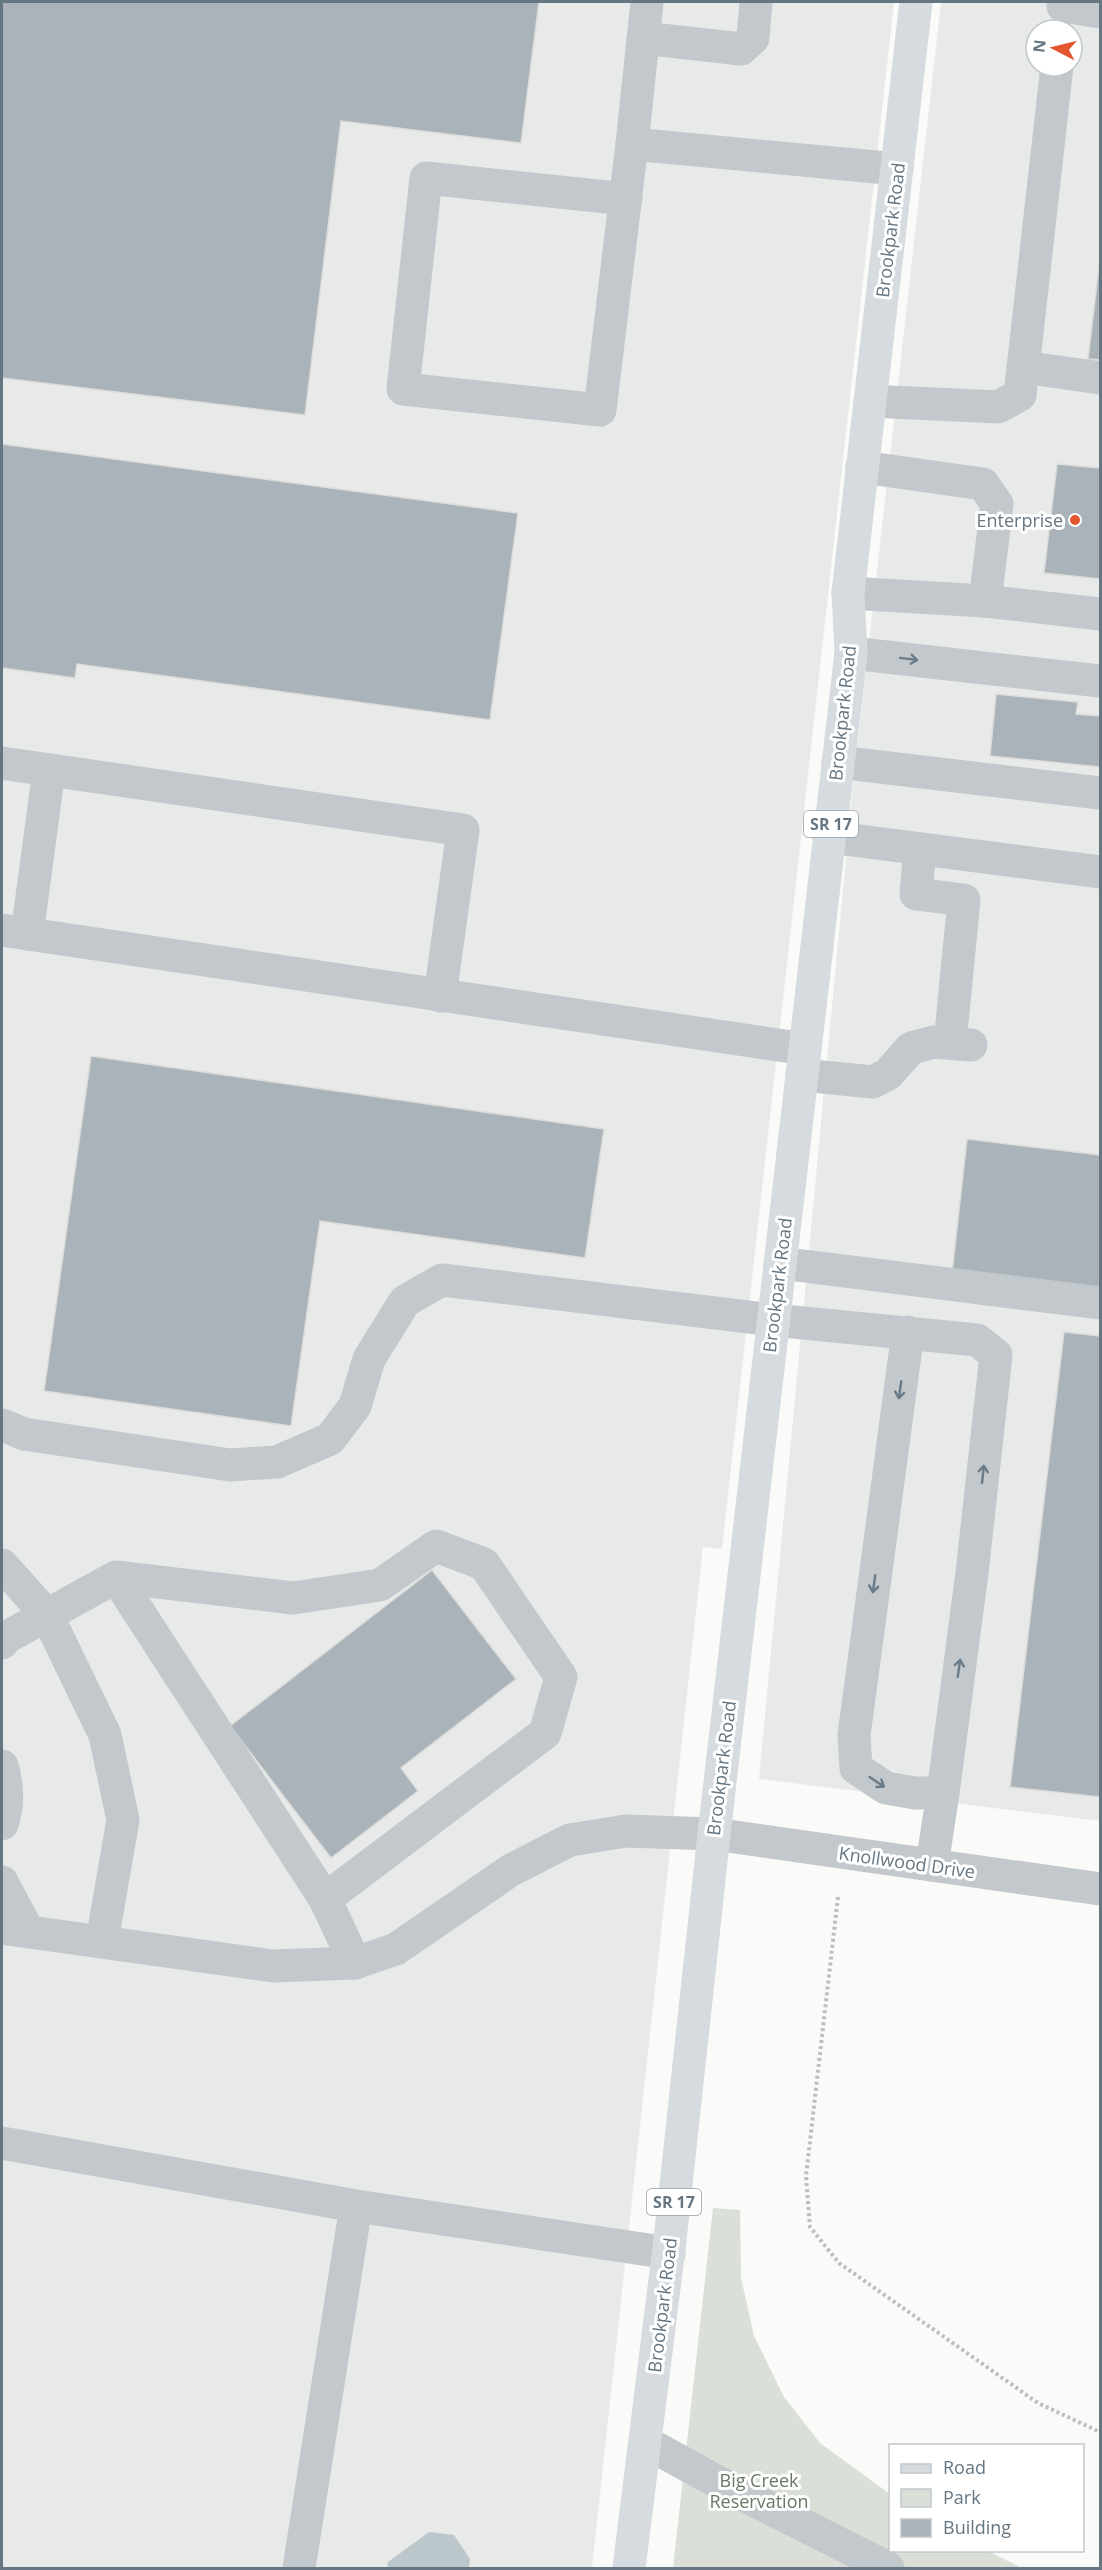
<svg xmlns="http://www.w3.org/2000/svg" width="1102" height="2570" font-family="'Open Sans',sans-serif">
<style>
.built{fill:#e8e9e9;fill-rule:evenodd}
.green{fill:#dadfd7}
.water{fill:#bbc7cb}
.building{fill:#aab3b9;stroke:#dcdcda;stroke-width:1.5}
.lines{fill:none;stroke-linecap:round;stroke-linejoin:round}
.path{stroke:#bbbfc2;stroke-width:4;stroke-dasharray:3 3;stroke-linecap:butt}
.minor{stroke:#c3c8cc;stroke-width:33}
.major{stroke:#d6dbdf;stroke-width:33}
.oneway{stroke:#6a7a87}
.poi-dot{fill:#e4572e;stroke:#fff;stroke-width:2}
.labels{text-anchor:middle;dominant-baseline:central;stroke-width:6;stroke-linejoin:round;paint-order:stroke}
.shield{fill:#fff;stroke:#939fa8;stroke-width:1.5}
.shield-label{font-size:16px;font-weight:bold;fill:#657683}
.street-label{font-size:18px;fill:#657683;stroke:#fff}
.poi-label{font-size:18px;fill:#657683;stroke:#fff;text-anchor:end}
.park-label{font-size:18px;fill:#687a64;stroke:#fff}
</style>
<rect width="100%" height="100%" fill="#fafaf8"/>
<g class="built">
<path d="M2 2H894L722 1549 703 1547 592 2568H2Z"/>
<path d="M941 2H1100V1821L759 1779 853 784ZM1036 30H1072V66H1036Z"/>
</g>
<path class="green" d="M713 2208 740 2210 741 2278 754 2336 784 2397 820 2443 890 2494V2550L988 2551 1022 2568H673Z"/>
<path class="water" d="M429 2532 454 2535 470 2559 469 2568H387L388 2562Z"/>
<g class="building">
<path d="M2 2H539L521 143 341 121 305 415 2 378Z"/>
<path d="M1100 257V360L1088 359Z"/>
<path d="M2 444 518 513 490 720 77 664 75 678 2 668Z"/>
<path d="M1057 464 1100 468V579L1044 573Z"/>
<path d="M996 694 1078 702 1076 714 1100 716V767L990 756Z"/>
<path d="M91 1056 604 1129 585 1258 320 1221 291 1426 44 1391Z"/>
<path d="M967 1139 1100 1155V1291L952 1273Z"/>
<path d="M1064 1332 1100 1336V1797L1010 1787Z"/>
<path d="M432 1570 516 1679 401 1768 418 1791 331 1858 230 1726Z"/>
</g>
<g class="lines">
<path class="path" d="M838 1897 806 2176 810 2227 839 2263 1038 2403 1100 2432"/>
<g class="minor">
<path d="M647 2 632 144 897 169"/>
<path d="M1063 6 1100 12"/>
<path d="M643 38 741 49 753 38 756 2"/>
<path d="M626 199 426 178 403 389 600 410 632 144"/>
<path d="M1023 367 1100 378"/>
<path d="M870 401 998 407 1020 395 1057 66"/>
<path d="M862 467 983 484 997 504 985 601"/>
<path d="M848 593 985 601 1100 614"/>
<path d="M851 653 1100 681"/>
<path d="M838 762 1100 793"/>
<path d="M2 763 463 830 440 996"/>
<path d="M829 837 1100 872"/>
<path d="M920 849 916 894 964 900 950 1043"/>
<path d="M2 930 805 1049"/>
<path d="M27 934 49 770"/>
<path d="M802 1075 873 1082 888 1074 911 1048 934 1042 971 1045"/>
<path d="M780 1263 1100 1303"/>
<path d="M2 1425 24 1434 230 1465 277 1462 330 1439 355 1406 369 1359 405 1301 442 1280 773 1320 977 1340 996 1355 972 1573 943 1793H915L886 1788 856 1768 854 1735 908 1332"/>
<path d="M2 1565 47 1615 116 1577 293 1598 380 1585 436 1546 484 1564 561 1677 545 1733 325 1899 116 1577"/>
<path d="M2 1643 7 1637 47 1615 105 1735 123 1820 102 1941"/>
<path d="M2 1766C8 1786 9 1804 2 1824"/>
<path d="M932 1865 943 1793"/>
<path d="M2 1882 28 1931"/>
<path d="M325 1899 355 1963"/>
<path d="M2 1928 273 1966 355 1963 396 1949 511 1870 570 1840 626 1831 714 1834 1100 1889"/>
<path d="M2 2143 356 2206 669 2253"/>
<path d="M645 2442 714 2480 888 2568"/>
<path d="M299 2568 356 2206"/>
</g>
<path class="major" d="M629 2568 670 2240 714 1834 851 653 848 593 916 2"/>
</g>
<defs><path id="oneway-shaft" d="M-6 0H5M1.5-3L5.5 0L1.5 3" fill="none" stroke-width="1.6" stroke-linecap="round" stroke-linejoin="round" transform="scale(1.5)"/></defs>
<g class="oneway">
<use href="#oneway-shaft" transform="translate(909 659) rotate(7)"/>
<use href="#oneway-shaft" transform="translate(900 1390) rotate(98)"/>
<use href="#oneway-shaft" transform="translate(983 1474) rotate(-84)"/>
<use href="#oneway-shaft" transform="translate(874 1584) rotate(98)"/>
<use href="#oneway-shaft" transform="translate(959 1668) rotate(-82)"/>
<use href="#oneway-shaft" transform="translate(877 1782) rotate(34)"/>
</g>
<circle class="poi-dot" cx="1075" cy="520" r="6"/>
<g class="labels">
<g class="shield">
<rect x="804" y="811" width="54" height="26" rx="4.5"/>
<rect x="647" y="2189" width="54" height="26" rx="4.5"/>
</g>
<g class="shield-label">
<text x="831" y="824">SR 17</text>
<text x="674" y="2202">SR 17</text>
</g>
<g class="street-label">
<text transform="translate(890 230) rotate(-83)">Brookpark Road</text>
<text transform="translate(842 713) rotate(-84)">Brookpark Road</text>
<text transform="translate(777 1285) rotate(-83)">Brookpark Road</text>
<text transform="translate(721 1768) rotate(-83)">Brookpark Road</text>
<text transform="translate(907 1862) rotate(8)">Knollwood Drive</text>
<text transform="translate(662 2305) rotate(-83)">Brookpark Road</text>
</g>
<g class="poi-label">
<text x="1063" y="520">Enterprise</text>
</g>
<g class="park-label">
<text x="759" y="2480">Big Creek<tspan x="759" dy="21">Reservation</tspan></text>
</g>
</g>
<rect width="1102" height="2570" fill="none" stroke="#657683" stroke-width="6"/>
<rect x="889" y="2444" width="195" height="108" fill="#ffffff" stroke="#c1c8cd" stroke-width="1.5"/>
<rect x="901" y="2464" width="30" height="9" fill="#d6dbdf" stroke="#c1c8cd" stroke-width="1.5"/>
<text x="943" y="2474" font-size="18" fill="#657683">Road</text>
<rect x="901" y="2489" width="30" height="18" fill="#dadfd7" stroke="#c1c8cd" stroke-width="1.5"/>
<text x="943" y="2504" font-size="18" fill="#657683">Park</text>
<rect x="901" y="2519" width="30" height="18" fill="#aab3b9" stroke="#c1c8cd" stroke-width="1.5"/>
<text x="943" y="2534" font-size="18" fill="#657683">Building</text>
<g transform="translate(1054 48) rotate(277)"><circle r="28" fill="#ffffff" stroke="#c1c8cd" stroke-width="1.5"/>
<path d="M0-4.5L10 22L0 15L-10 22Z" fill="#e4572e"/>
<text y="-9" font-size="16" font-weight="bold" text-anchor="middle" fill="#657683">N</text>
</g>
</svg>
